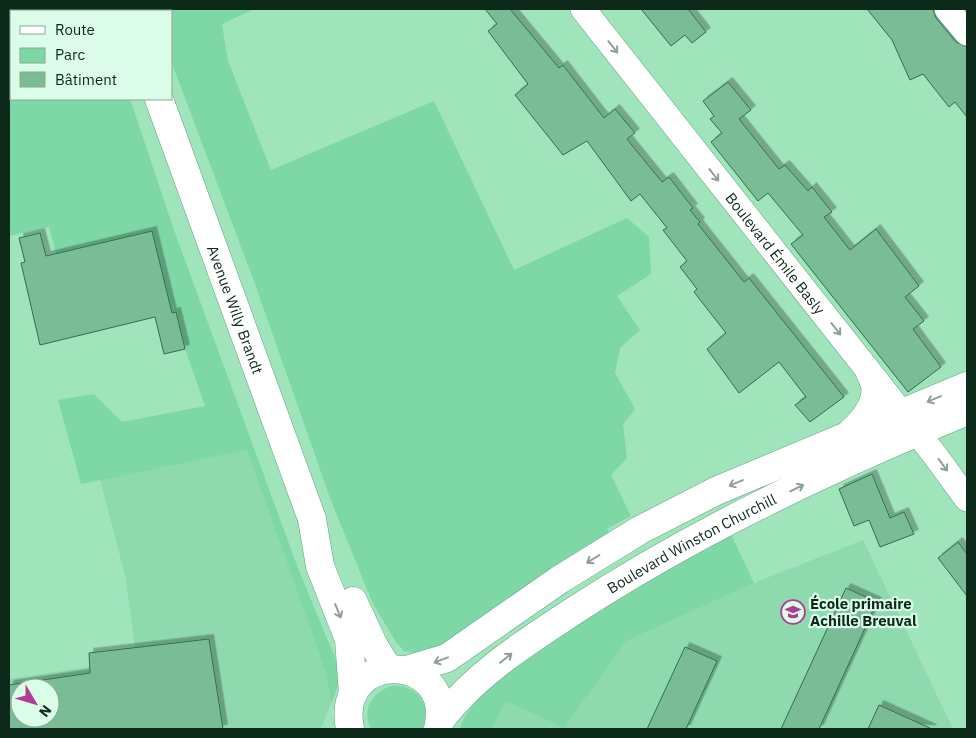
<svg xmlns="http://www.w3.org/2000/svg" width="976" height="738" font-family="'IBM Plex Sans',sans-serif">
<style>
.built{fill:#8ed9ae;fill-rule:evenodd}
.green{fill:#7dd8a5}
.building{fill:#79bc95;stroke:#2d704d;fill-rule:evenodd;filter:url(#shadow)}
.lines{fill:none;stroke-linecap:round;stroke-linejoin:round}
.minor-casing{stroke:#63a47f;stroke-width:26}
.secondary-casing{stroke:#63a47f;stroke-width:29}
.minor{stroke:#fff;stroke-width:25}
.secondary{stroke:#fff;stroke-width:28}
.oneway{stroke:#929f98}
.labels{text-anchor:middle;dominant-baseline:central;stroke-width:4.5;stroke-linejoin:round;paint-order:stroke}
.street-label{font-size:15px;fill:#0d291a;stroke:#dbfce8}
.poi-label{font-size:15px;font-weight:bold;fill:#0d291a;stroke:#dbfce8;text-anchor:start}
</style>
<defs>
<filter id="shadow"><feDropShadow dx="4.5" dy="-4.5" stdDeviation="0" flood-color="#0004"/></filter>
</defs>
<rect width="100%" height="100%" fill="#a0e4bc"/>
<g class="built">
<path d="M247 450 326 673 331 704 322 726 318 729H9V679L89 667V653L135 647 126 579 100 479ZM20 688H50V718H20Z"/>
<path d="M863 540 953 729H492L506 701 564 728 625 641 754 583Z"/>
</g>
<g class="green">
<path d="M9 9H95L96 11H11V99H130L175 233 299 571 338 665V686L331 704 326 673 247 450 81 484 58 400 94 394 122 422 205 406 185 349 176 313H172L152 231 56 254 49 227 9 236Z"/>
<path d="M151 9H254L222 24 228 61 271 170 434 101 514 270 627 218 649 237 651 274 617 296 640 330 620 348 615 373 635 409 623 424 627 458 611 475 631 516 607 529 611 536 456 642 420 654 404 651 396 642 373 604 330 498 255 284 171 61V11H152Z"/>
<path d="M731 534 754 583 626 641 564 728 506 701 492 729H460C474 671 676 565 731 534Z"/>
<path d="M391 686C416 683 434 707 422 729H371C361 709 372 693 391 686Z"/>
</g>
<g class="building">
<path d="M485 9H510L559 68 563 65 604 118 615 109 635 133 627 139 662 182 669 177 693 208 690 210 700 222 698 224 744 282 749 278 844 397 810 422 795 405 806 397 779 362 739 393 707 349 726 333 694 292 697 289 680 267 687 261 663 230 667 228 640 194 631 201 587 141 563 155 515 95 528 84 488 31 497 24Z"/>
<path d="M641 9H688L706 32 692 43 685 35 671 46Z"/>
<path d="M867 9H933L936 18 956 42 967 47V117L955 102 949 107 923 74 910 80 892 40Z"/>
<path d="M728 82 751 110 739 119 779 169 785 165 808 191 812 187 832 212 824 217 850 250 876 229 919 286 905 297 924 321 913 329 941 367 908 392 791 244 803 235 768 193 758 201 711 142 722 133 710 119 714 116 703 101Z"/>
<path d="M152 231 172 313 176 312 185 349 164 354 155 317 40 345 21 263 25 262 19 238 40 233 46 256Z"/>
<path d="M872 474 890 518 904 512 914 534 880 547 869 520 854 526 839 489Z"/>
<path d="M958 542 967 554V596L938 558Z"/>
<path d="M846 588 877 602 819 729H781Z"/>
<path d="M209 639 223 729H9V685L90 673 89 653ZM20 688H50V718H20Z"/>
<path d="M685 647 717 661 686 729H647Z"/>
<path d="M879 705 932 729H868Z"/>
</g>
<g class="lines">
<g class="minor-casing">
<g id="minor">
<path id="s1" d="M583 9 934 454 967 499"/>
<path d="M947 9 967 33"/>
<path d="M845 436C858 425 875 408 874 388 873 382 869 375 867 369"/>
</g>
</g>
<g class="secondary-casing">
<g id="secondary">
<path d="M126 9 127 11"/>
<path id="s2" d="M159 99 312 519 320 566 349 639 353 694"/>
<path d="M353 601 373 644 388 669"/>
<path d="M407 670 447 658 559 580 640 530 716 491 967 386"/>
<path id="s3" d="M441 719C475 675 523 644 569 614 694 532 830 468 967 411"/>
<path d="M350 729C334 647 457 652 438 729"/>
</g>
</g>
<use href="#minor" class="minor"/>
<use href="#secondary" class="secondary"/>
</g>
<defs><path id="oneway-shaft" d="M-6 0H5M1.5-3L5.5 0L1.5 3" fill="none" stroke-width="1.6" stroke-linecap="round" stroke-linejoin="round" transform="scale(1.25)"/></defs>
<g class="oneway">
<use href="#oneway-shaft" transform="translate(613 47) rotate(52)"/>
<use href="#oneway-shaft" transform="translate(714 175) rotate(52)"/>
<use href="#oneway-shaft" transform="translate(836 329) rotate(52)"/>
<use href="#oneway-shaft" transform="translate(934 399) rotate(157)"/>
<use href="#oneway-shaft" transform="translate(943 465) rotate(54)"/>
<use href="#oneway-shaft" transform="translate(736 483) rotate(157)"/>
<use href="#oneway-shaft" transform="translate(797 488) rotate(-26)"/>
<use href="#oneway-shaft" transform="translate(593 559) rotate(148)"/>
<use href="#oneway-shaft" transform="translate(338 611) rotate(68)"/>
<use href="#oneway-shaft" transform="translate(506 658) rotate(-39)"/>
<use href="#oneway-shaft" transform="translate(441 660) rotate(159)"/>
</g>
<defs>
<g id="school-ring" transform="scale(1.25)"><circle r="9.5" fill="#dbfce8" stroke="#b03c95" stroke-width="1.5"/><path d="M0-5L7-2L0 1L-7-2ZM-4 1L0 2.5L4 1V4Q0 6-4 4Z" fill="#b03c95"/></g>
</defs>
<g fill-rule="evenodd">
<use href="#school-ring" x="793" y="612"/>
</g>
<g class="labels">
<g class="street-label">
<text stroke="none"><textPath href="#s1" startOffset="311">Boulevard Émile Basly</textPath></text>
<text stroke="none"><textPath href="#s2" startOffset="224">Avenue Willy Brandt</textPath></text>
<text stroke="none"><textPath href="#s3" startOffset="308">Boulevard Winston Churchill</textPath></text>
</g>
<g class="poi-label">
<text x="810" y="603">École primaire<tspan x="810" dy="17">Achille Breuval</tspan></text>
</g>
</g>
<rect width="976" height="738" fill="none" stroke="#0d291a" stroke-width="20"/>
<rect x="10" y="10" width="162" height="90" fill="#dbfce8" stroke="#89a896"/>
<rect x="20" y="26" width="25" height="8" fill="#ffffff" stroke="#89a896"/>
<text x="55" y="35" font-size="15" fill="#0d291a">Route</text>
<rect x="20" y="48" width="25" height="15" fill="#7dd8a5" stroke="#89a896"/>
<text x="55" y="60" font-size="15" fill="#0d291a">Parc</text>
<rect x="20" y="72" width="25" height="15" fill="#79bc95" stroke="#89a896"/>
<text x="55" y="85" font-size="15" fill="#0d291a">Bâtiment</text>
<g transform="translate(35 703) rotate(128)"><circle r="24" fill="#dbfce8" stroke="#89a896"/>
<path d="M0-4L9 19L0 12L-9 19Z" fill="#b03c95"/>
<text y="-8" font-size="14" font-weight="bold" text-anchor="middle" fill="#0d291a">N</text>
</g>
</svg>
